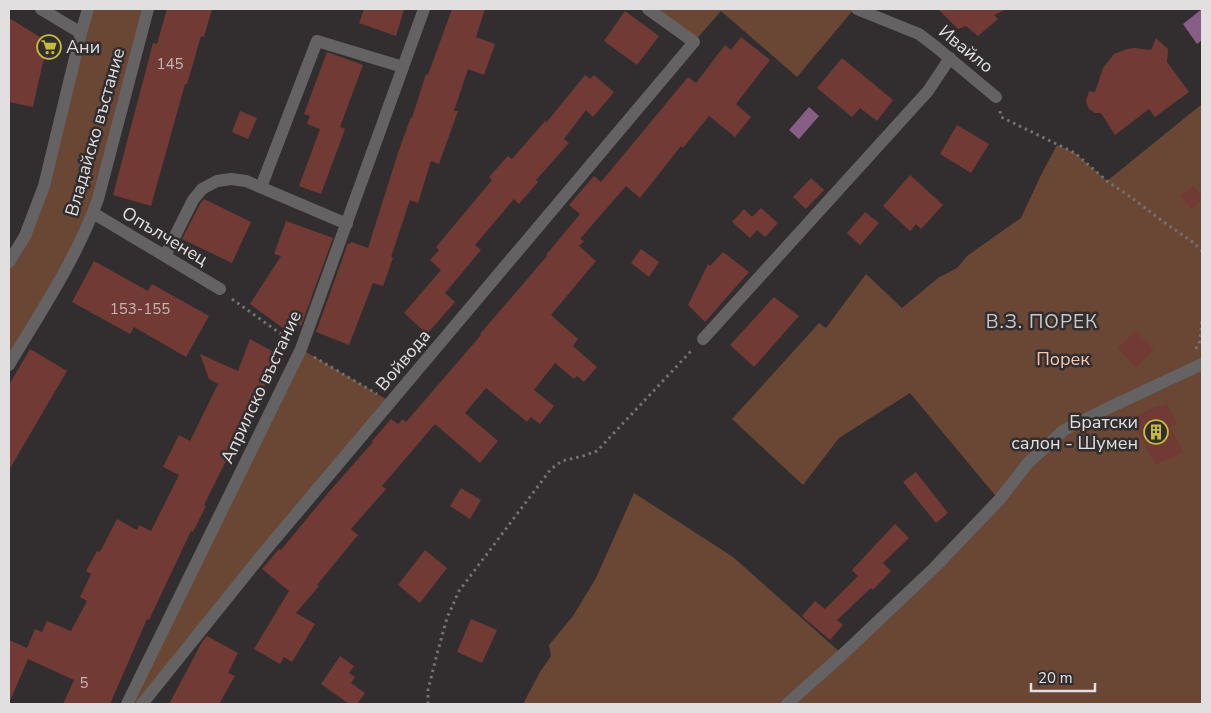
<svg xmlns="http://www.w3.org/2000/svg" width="1211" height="713" font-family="'Nunito Sans',sans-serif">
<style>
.green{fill:#6a4635}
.water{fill:#895e86}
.building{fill:#713a34}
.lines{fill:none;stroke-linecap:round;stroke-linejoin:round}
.path{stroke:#747171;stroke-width:3;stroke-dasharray:2.5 4;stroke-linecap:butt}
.minor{stroke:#646263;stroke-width:12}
.labels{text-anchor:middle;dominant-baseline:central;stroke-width:5;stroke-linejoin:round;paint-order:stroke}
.number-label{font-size:15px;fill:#c5b6b4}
.poi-label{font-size:18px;fill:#e1dfdf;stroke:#322e2f;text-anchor:start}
.street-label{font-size:18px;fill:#e1dfdf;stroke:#322e2f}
.park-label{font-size:18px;fill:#f8c6af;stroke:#322e2f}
.neighbourhood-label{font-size:19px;letter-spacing:1px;fill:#ccc7c8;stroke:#322e2f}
</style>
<rect width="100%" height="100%" fill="#322e2f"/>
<g class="green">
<path d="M88 9H148L98 199 9 365V262L25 236Z"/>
<path d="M648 9H854L797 77 721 11 694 42Z"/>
<path d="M1202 104V704H523L540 672 551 656 549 645 573 616 596 578 634 493 733 557 842 654 999 500 910 393 839 438 803 485 732 419 819 323 826 328 866 274 902 308 938 278 957 268 967 256 1021 218 1041 175 1057 145 1075 153 1107 181Z"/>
<path d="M301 349 391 402 142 704H127Z"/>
</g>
<g class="water">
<path d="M1202 9V40L1197 44 1183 24Z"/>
<path d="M809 107 819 116 799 139 789 130Z"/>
</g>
<g class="building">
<path d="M167 9H212L204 37 201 36 187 84H185L151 206 113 195 153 43 157 44Z"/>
<path d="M364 9H404L396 36 359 23Z"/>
<path d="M452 9H485L476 37 495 44 484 75 468 69 454 111H458L439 164 431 161 418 203 410 200 391 257 393 258 383 286 373 283 349 345 316 332 348 243 350 244 351 242 368 248 399 150 411 117 412 118 426 74 428 75Z"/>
<path d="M938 9H1007L994 15 998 19 978 36 966 26 958 29Z"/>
<path d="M625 11 659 36 637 65 604 41Z"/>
<path d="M9 18 53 45 43 62 33 107 9 102Z"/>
<path d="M741 37 770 60 736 104 751 117 735 137 709 116 683 148 681 146 640 198 626 186 580 239 584 241 579 246 596 261 551 315 578 339 573 346 597 367 584 382 577 376 574 379 555 363 534 390 554 406 540 424 531 417 527 422 486 388 465 413 498 441 480 463 435 424 382 486 386 489 351 529 358 535 317 585 319 586 296 613 315 624 292 662 284 657 280 664 254 649 289 591 262 569 279 549 281 550 328 493 373 442 372 441 391 419 398 424 403 419 406 422 481 335 480 334 547 256 546 255 580 214 569 205 594 176 601 182 688 77 696 83 725 45 731 50Z"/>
<path d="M1156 38 1168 49 1167 62 1189 92 1155 117 1149 109 1115 135 1101 113H1095L1089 109 1086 101 1089 91 1095 92 1103 68 1114 54 1127 49 1134 48 1151 50Z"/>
<path d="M327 52 363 65 340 127 345 129 321 194 299 186 320 129 307 124 310 116 304 114Z"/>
<path d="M842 58 893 100 877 121 860 108 852 117 817 88Z"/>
<path d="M585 75 590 79 594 75 614 92 593 117 586 110 564 139 569 143 536 180 538 182 519 204 514 199 475 245 481 250 445 293 455 302 427 334 404 313 441 270 430 260 439 250 436 247 492 180 489 177 508 156 512 159 546 120V123Z"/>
<path d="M240 111 257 118 248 139 232 132Z"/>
<path d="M957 125 989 144 971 173 940 154Z"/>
<path d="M910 175 943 205 921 229 916 224 910 231 883 206Z"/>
<path d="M811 178 824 190 806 209 793 197Z"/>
<path d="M1193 186 1202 196V200L1191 209 1181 196Z"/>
<path d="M204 199 251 222 232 263 182 239 200 204Z"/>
<path d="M761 208 778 223 765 237 757 230 750 238 732 222 744 209 752 217Z"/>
<path d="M865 212 879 223 860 245 847 233Z"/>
<path d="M286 221 333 238 301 326 291 322 287 331 250 304 281 256 274 254Z"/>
<path d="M641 249 659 262 649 277 631 263Z"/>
<path d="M723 252 749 272 705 322 688 305 708 264 710 266Z"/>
<path d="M94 261 148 291 152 284 209 316 186 357 134 327 130 334 72 302Z"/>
<path d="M774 297 799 316 754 367 730 345Z"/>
<path d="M1136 331 1154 349 1136 367 1118 348Z"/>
<path d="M250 339 279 355 257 402 256 401 226 459H227L204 505 206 506 193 532 191 531 149 620 147 619 110 704H63L74 680 28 659 9 703V640L27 648 35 629 42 632 47 621 71 631 87 601 80 597 91 574 86 571 97 551 100 552 117 519 137 530 139 525 151 531 179 475 163 467 179 435 190 441 218 384 209 379 200 354 238 371Z"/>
<path d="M30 349 67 371 9 470V385Z"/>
<path d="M1167 404 1177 424 1170 427 1183 452 1155 465 1132 418 1158 406 1159 407Z"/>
<path d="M916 472 948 513 936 523 903 482Z"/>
<path d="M461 488 481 500 470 519 450 506Z"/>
<path d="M895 524 909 538 883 563 891 571 873 590 871 588 837 620 843 625 830 640 802 616 815 601 825 609 858 576 852 570Z"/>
<path d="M425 550 447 568 420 603 398 585Z"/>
<path d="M471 619 497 630 482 663 457 652Z"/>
<path d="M207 636 238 653 228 673 235 676 219 704H169L202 642Z"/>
<path d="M340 656 354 666 349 673 355 677 351 683 365 693 357 704H349L321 684Z"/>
</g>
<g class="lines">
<g class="path">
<path d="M1000 111 1001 117 1075 153 1107 181 1132 198 1161 220 1194 243 1202 251"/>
<path d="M232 299 288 339"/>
<path d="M1196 349 1200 341 1202 319"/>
<path d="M314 357 377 394"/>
<path d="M428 704V690L437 654 447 618 459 591 551 469 562 461 583 456 597 451 692 350"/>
</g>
<g class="minor">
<path d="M41 9 81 33"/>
<path d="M857 9 919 34 936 47 996 97"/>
<path d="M261 187 317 41 403 67"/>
<path d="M93 213 220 289"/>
<path d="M165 256 193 200 202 189 217 181 231 179 246 181 347 224"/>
<path d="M9 262 25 236 44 186 81 33 88 9"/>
<path d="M703 339 928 91 950 58"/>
<path d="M9 365C41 311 77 258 98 199L148 9"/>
<path d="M127 704 301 349 424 9"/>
<path d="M142 704 265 551 694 42 648 9"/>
<path d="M787 704 842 655 934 568 999 500 1028 463 1064 430 1104 410 1202 364"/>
</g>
</g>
<defs>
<g id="supermarket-ring" transform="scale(1.25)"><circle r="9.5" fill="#322e2f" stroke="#c6bb3c" stroke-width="1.5"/><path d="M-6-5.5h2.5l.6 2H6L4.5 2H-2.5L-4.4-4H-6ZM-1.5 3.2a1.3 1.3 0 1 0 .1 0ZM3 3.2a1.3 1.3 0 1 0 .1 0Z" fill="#c6bb3c"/></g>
<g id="building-ring" transform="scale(1.25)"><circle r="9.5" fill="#322e2f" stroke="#c6bb3c" stroke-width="1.5"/><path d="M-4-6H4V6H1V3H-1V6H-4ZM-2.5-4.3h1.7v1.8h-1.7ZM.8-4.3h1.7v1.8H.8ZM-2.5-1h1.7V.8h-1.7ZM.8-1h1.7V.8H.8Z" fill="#c6bb3c"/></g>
</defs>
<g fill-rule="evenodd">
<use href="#supermarket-ring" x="49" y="47"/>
<use href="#building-ring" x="1156" y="432"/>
</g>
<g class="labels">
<g class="number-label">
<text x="170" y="64">145</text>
<text x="140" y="309">153-155</text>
<text x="84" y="683">5</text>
</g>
<g class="poi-label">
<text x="66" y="47">Ани</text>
<text x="1138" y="422" text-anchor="end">Братски<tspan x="1138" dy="21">салон - Шумен</tspan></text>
</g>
<g class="street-label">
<text transform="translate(966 49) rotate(39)">Ивайло</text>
<text transform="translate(95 132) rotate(-74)">Владайско въстание</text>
<text transform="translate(165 236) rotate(31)">Опълченец</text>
<text transform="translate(403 360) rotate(-50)">Войвода</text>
<text transform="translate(261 387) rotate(-65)">Априлско въстание</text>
</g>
<g class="park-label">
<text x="1063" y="359">Порек</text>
</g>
<g class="neighbourhood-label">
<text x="1042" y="322">В.З. ПОРЕК</text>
</g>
</g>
<rect width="1211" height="713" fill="none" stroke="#e1dfdf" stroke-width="20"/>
<path d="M1031 683v8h64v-8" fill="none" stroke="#e1dfdf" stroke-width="2.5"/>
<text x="1038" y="683" font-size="15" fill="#e1dfdf" stroke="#322e2f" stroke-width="4" paint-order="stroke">20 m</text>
</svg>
